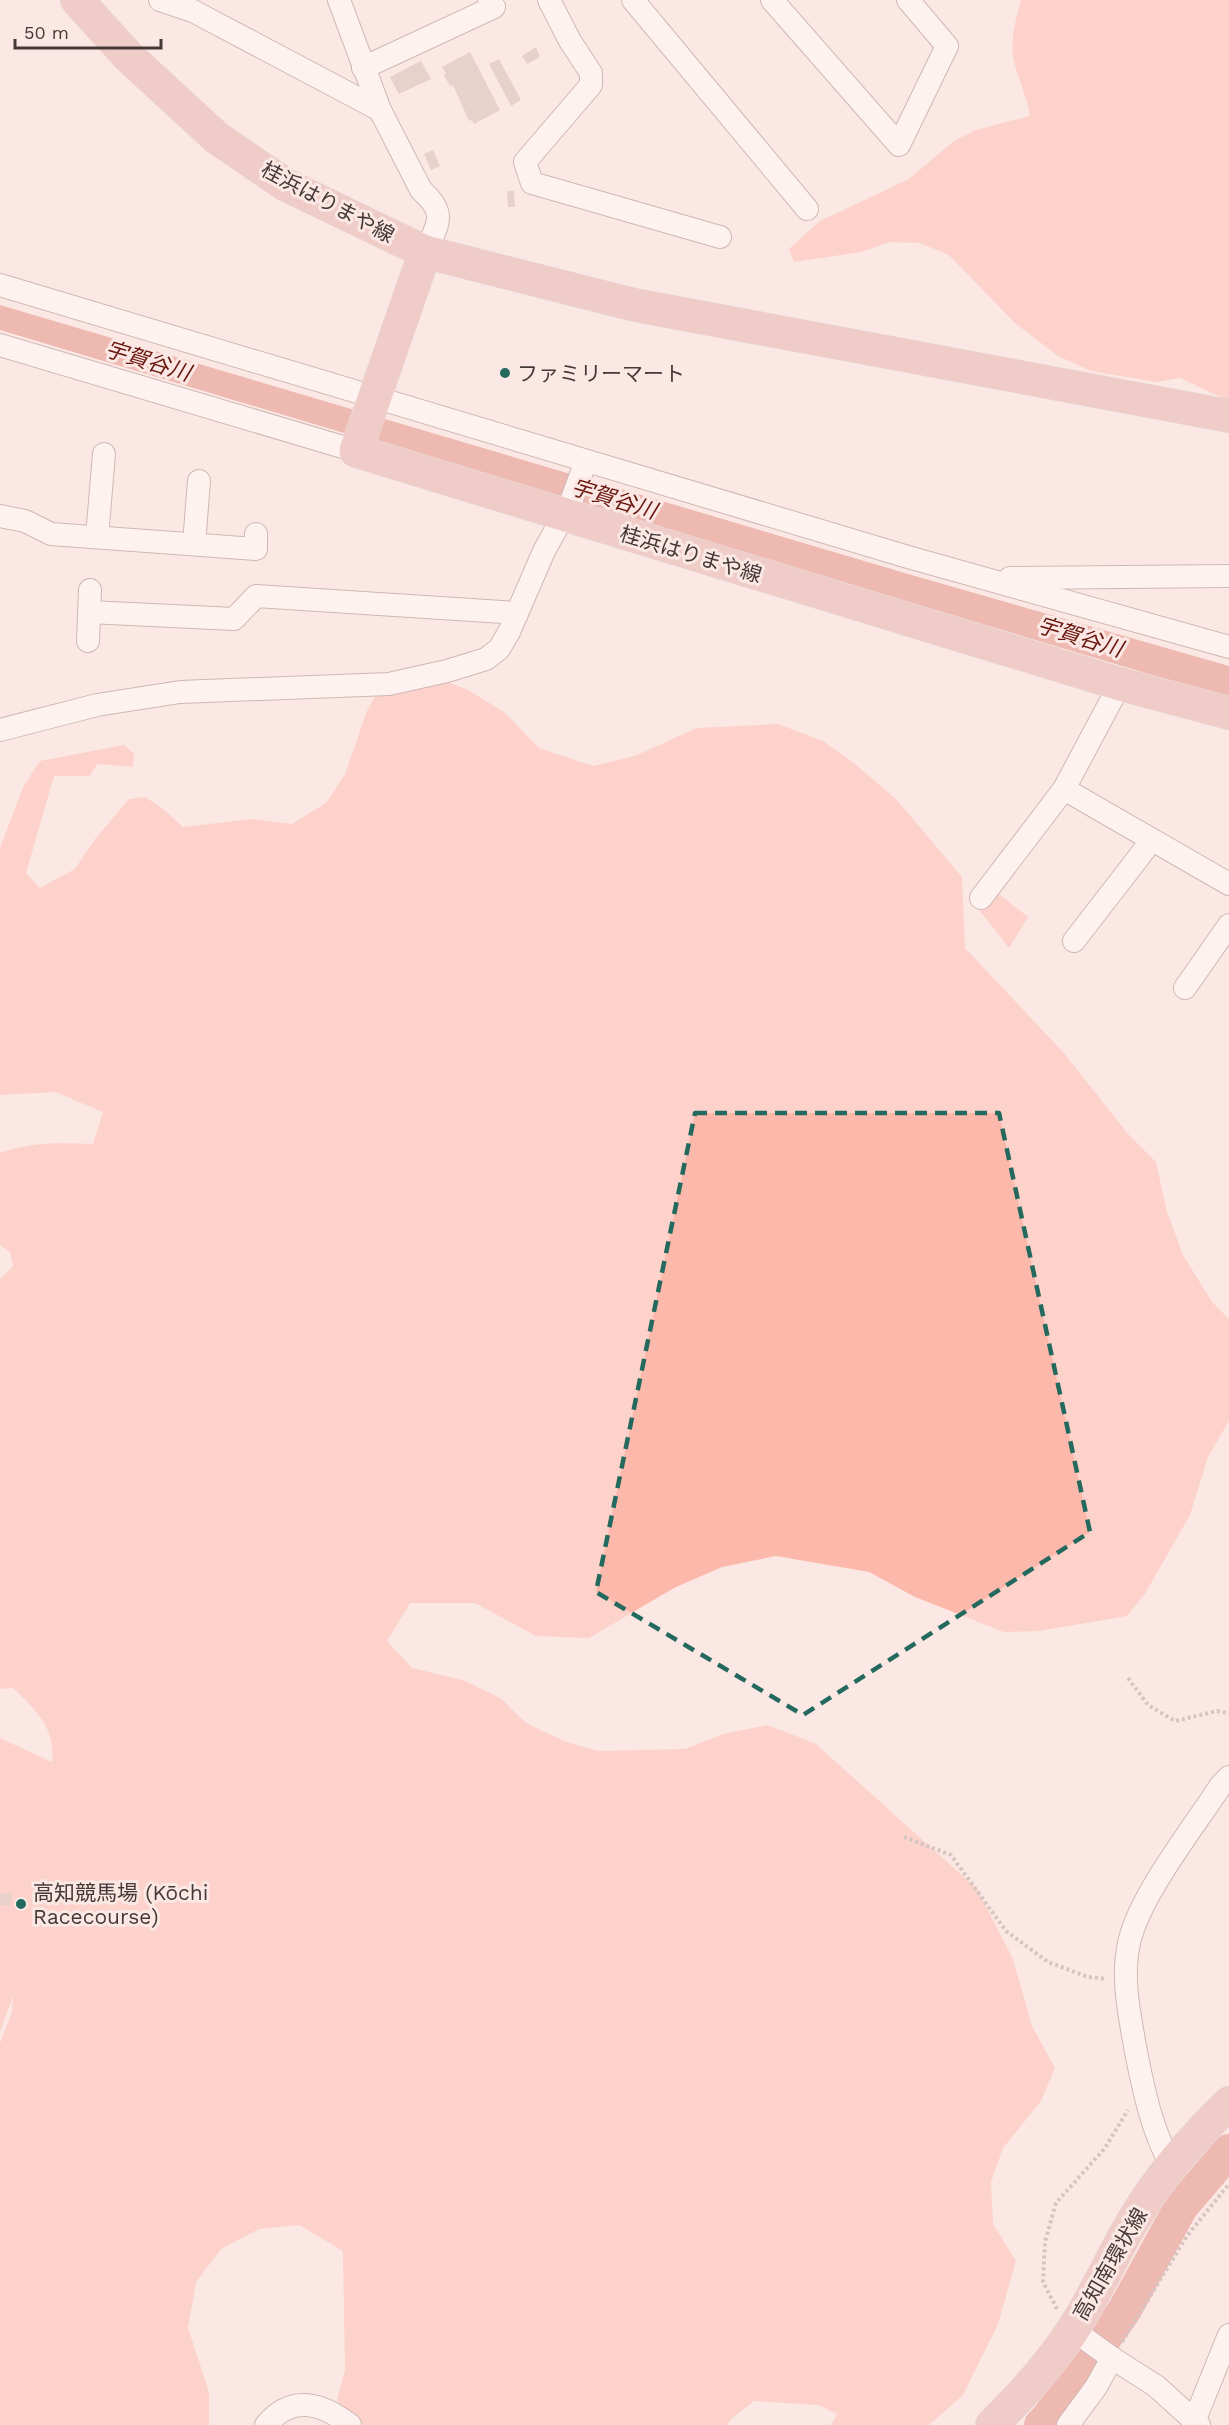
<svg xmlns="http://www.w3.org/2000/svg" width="1229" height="2425" font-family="'Work Sans','Noto Sans JP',sans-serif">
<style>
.green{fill:#fdb8ac}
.water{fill:#de8274}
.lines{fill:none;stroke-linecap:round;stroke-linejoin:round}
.river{stroke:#de8274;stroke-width:34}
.building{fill:#d1b3ae}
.minor-casing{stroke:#9a7e79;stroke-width:24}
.primary-casing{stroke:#cfcccb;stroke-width:34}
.path{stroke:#a99a96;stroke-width:4;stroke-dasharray:3 3;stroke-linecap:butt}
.minor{stroke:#fff;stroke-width:22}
.primary{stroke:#e0aca4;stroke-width:33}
.marked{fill:none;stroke:#23695d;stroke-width:4.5;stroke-dasharray:12 8;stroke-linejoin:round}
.poi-dot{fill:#23695d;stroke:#fbe8e4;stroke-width:2}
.labels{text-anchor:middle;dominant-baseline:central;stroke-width:6;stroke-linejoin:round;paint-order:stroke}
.street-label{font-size:21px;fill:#453937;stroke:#fbe8e4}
.poi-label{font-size:21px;fill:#453937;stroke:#fbe8e4;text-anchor:start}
.water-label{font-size:22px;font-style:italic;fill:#69160f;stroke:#fbe8e4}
</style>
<rect width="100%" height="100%" fill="#fbe8e4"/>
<g class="green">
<path d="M1021 0H1229V401L1180 378 1155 382 1091 371 1058 356 1015 323 949 255 920 243 889 242 861 252 794 262 789 249 820 221 909 179 954 141 976 130 1030 116C1027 96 1018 80 1014 61 1009 42 1016 19 1021 0Z"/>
<path d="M424 672 468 690 504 712 539 748 593 766 635 756 697 728 778 724 823 741 854 763 896 799 962 877 965 948 1063 1052 1129 1135 1156 1162 1167 1212 1183 1255 1212 1302 1229 1319V1421L1208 1457 1190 1515 1146 1592 1127 1616 1039 1631 1004 1632 915 1597 869 1572 776 1556 722 1567 674 1588 589 1638 536 1636 475 1603H410L387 1641 412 1668 463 1680 500 1698 526 1723 564 1741 598 1751 685 1749 723 1734 768 1725 816 1744 977 1889 1013 1959 1032 2026 1055 2068 1041 2101 1003 2148 991 2182 993 2224 1016 2261 998 2324 963 2395 929 2425H831L837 2414 818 2405 754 2401 731 2419 727 2425H355L337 2400 345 2370 343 2251 299 2225 259 2229 221 2249 196 2282 188 2328 209 2392V2425H0V2043L12 2012 13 1996 0 2032V1738L52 1762C56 1728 35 1709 13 1688L0 1689V1279L13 1266 10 1252 0 1245V1153C33 1141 59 1143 93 1144L103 1112 55 1092 0 1095V848L23 787 40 761 124 745 134 754 133 767 97 764 90 776H54L26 873 40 888 75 869 95 839 129 799 145 797 162 808 183 827 253 819 292 824 326 803 345 774 367 711 386 676Z"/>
<path d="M995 891 1028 917 1009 948 980 911Z"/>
</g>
<path class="water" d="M0 305 915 576 1229 666V698L0 330Z"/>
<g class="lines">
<path class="river" d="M1041 2425 1047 2419 1124 2311 1181 2207 1229 2151"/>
</g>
<g class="building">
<path d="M536 47 540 57 527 64 522 56Z"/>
<path d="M470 52 500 110 474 124 472 120 469 121 453 85 450 86 444 75 446 73 442 67Z"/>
<path d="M499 59 521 100 511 106 489 64Z"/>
<path d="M421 61 431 79 399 94 390 77Z"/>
<path d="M433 150 440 166 431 170 424 154Z"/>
<path d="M507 191H514L515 207H508Z"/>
<path d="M1 1893 12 1894 10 1906 0 1905Z"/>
</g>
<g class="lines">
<g class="minor-casing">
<g id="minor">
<path d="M160 0 193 11 380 110"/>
<path d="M339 0 380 110 421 190C448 214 438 224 425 252"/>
<path d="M549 0 570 41 591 73V85L525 162 532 183 720 237"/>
<path d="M633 0 807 209"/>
<path d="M772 0 899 145 947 46 908 0"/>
<path d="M363 68 494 7 489 0"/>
<path d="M0 285 908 557 1229 647"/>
<path d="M0 345 356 451"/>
<path d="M0 516 25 521 51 534 256 549V534"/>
<path d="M97 537 104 454"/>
<path d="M194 544 199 481"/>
<path d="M1010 578 1229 576"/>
<path d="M89 612 234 619 256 596 517 613"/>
<path d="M88 641 90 590"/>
<path d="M0 730 97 705 180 692 389 684 447 671 486 659 499 649 509 632 544 551 570 504 586 461"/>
<path d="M1064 789 1229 884"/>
<path d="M981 898 1064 789 1120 684"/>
<path d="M1074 941 1152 840"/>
<path d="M1185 988 1229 925"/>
<path d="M1171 2165C1152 2130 1144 2092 1136 2052 1130 2016 1121 1980 1129 1943 1139 1896 1194 1827 1221 1785L1229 1777"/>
<path d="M1073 2330 1112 2358 1156 2386 1199 2425"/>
<path d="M1195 2419 1229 2335"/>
<path d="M266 2425C292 2394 322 2403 350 2425"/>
<path d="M1068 2425 1096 2387 1112 2358"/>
</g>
</g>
<g class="primary-casing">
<g id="primary">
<path d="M77 0 130 58 217 138 286 185 425 252 635 305 1229 416"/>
<path d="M425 252 356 451 1120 684 1229 713"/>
<path d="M992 2425C1022 2395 1048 2367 1072 2331 1096 2295 1113 2253 1136 2216 1161 2174 1194 2137 1229 2103"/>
</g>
</g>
<g class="path">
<path d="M1128 1678 1148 1705 1175 1721 1217 1711 1229 1713"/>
<path d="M904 1837 951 1855 1006 1931 1048 1962 1088 1977 1107 1979"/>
<path d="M1057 2309 1043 2282 1045 2242 1056 2203 1105 2148 1128 2110"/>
<path d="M1122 2342 1187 2236 1229 2184"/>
</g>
<use href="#minor" class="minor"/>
<use href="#primary" class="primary"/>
</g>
<path d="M0 0H1229V2425H0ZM695 1113H999L1090 1532 803 1715 596 1592Z" fill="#fbe8e4" fill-opacity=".55" fill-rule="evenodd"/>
<path class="marked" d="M695 1113H999L1090 1532 803 1715 596 1592Z"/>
<g class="poi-dot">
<circle cx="505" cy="373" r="6"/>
<circle cx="21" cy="1904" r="6"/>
</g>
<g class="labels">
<g class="street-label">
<text transform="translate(328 202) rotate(28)">桂浜はりまや線</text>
<text transform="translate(691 554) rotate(17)">桂浜はりまや線</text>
<text transform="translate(1110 2264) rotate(-60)">高知南環状線</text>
</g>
<g class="poi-label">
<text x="517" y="373">ファミリーマート</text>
<text x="33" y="1892">高知競馬場 (Kōchi<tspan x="33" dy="24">Racecourse)</tspan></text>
</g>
<g class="water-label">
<text transform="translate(148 361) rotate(17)">宇賀谷川</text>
<text transform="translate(614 499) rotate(17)">宇賀谷川</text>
<text transform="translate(1080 637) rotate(17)">宇賀谷川</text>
</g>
</g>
<path d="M15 39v9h146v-9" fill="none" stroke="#453937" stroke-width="3"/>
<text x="24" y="39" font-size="18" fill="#453937" stroke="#fbe8e4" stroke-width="4.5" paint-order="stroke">50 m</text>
</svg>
